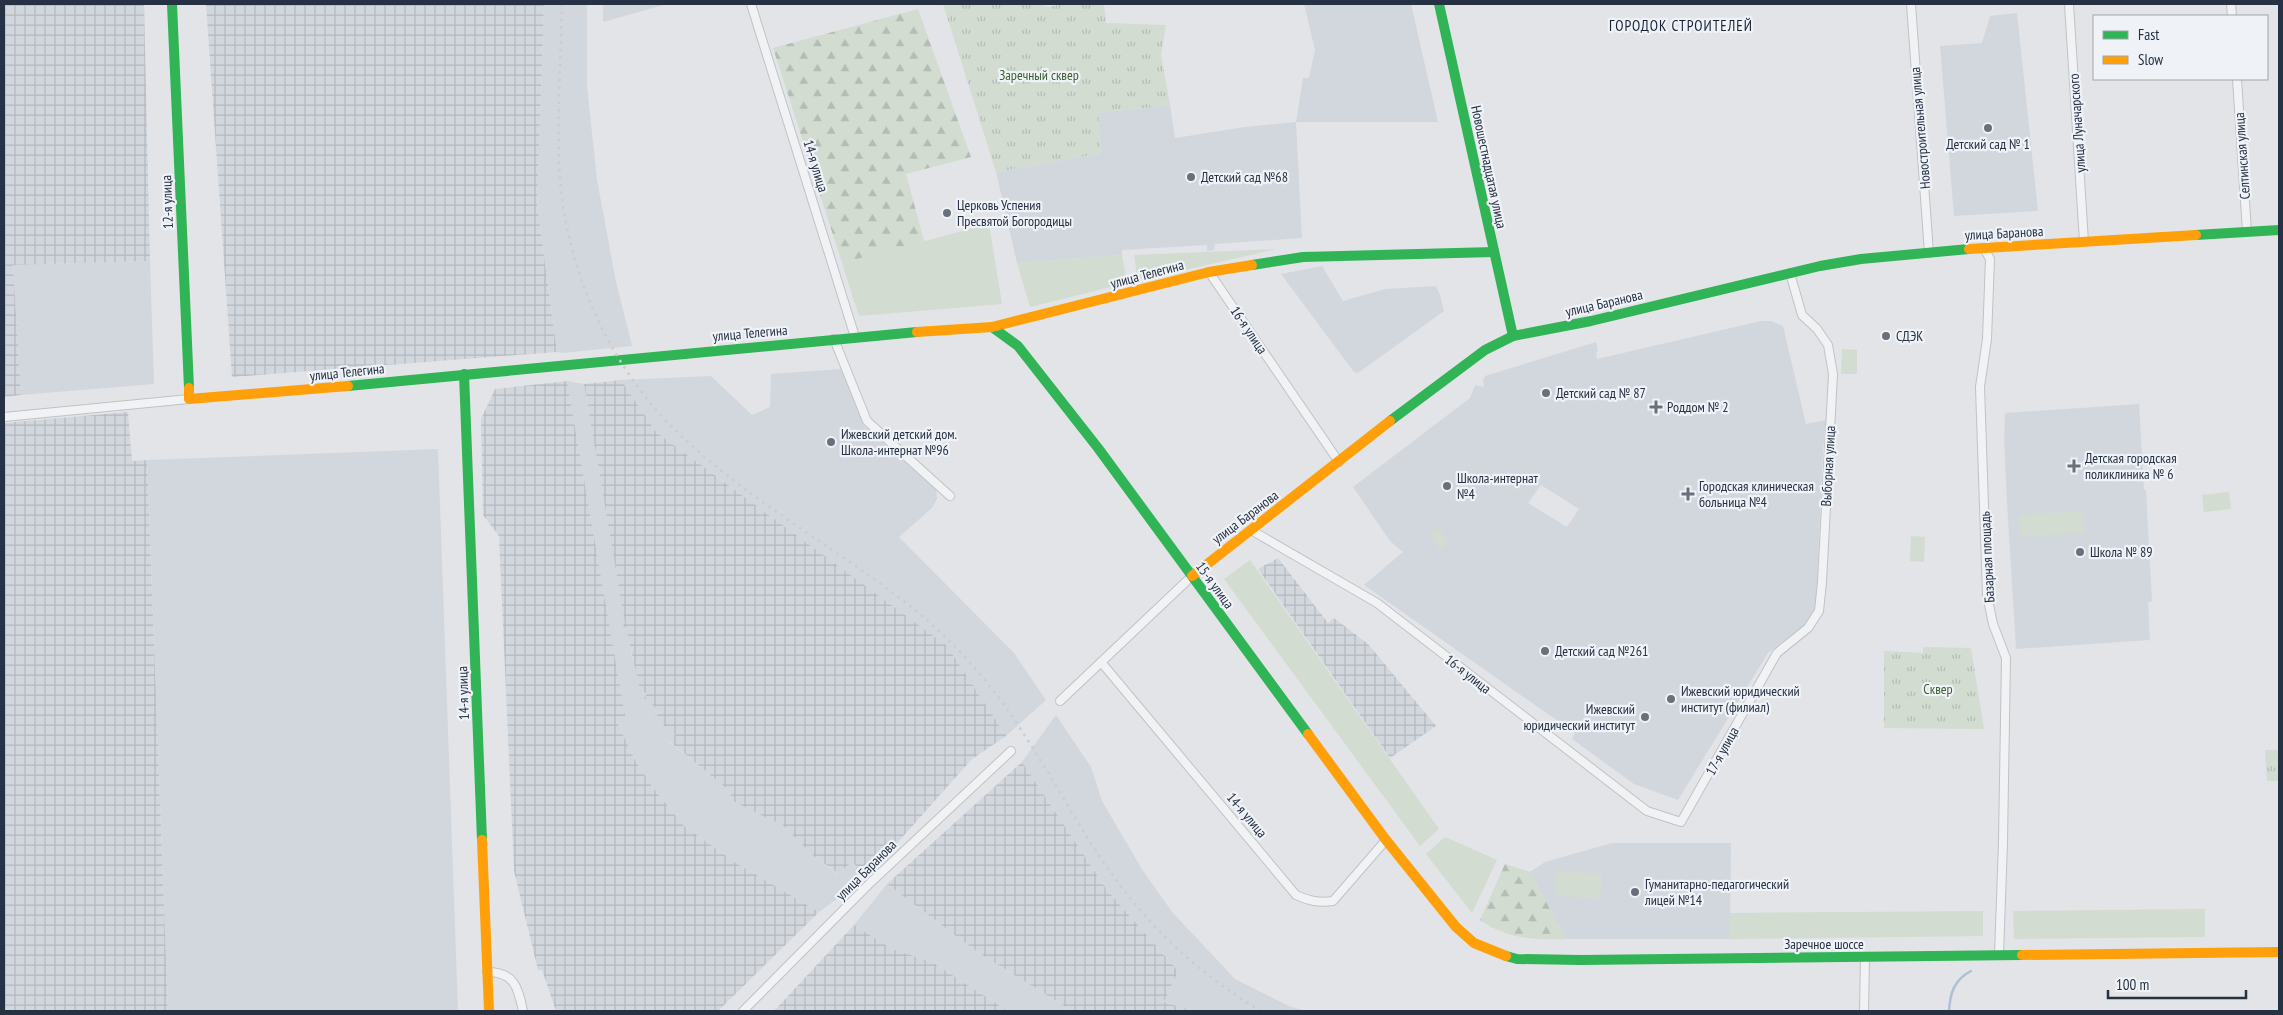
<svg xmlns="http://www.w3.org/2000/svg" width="2283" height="1015" font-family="'PT Sans Narrow',sans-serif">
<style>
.built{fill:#d2d7de;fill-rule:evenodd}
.industrial{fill:url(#industrial-grid)}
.green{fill:#d2dcd1}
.forest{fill:url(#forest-firs)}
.park{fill:url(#park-tufts)}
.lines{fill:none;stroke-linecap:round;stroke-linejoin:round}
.stream{stroke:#adc1d6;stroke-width:2.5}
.street-casing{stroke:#c0c2c5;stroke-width:10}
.street{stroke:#f1f2f4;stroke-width:8}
.fast{stroke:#30b455;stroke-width:10}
.slow{stroke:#ff9f0a;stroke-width:10}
.rail{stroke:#cacccf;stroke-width:2.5;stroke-dasharray:2.5 5;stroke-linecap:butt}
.poi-dot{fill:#68707c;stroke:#eff2f7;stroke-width:2}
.labels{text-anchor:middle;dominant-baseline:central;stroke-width:4.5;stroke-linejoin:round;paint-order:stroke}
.park-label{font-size:14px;fill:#3b6032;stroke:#eff2f7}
.street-label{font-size:14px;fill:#263143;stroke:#eff2f7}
.poi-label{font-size:14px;fill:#263143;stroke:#eff2f7;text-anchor:start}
.neighbourhood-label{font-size:15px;letter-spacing:1px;fill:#182233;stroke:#eff2f7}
</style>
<defs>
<pattern id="industrial-grid" width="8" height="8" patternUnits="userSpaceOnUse" patternTransform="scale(1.25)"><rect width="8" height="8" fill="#d2d7de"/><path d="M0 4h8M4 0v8" fill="none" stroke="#b4b9c0"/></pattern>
<pattern id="forest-firs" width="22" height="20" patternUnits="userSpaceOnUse" patternTransform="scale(1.25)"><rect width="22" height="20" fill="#d2dcd1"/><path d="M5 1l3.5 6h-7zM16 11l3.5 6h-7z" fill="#b4bdb5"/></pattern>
<pattern id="park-tufts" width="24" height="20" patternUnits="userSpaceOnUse" patternTransform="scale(1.25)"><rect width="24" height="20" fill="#d2dcd1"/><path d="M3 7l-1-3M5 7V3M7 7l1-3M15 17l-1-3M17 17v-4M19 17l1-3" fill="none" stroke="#b4bdb5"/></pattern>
</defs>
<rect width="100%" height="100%" fill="#e2e4e7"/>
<g class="built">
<path d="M544 4H587V86L597 180 616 282 632 346 562 353 557 352 537 205Z"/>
<path d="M603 4H667L603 22Z"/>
<path d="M1304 4H1411L1438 122H1296L1302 238 1215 244 1214 250 1207 251V245L1122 250V255L1017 263 996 172 1101 153 1098 113 1170 105 1175 138 1245 127 1296 122 1303 78H1309L1315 50Z"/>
<path d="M2017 13 2038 211 1954 216 1940 46 1982 43 1990 16Z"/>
<path d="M150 261 154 384 21 395 13 265Z"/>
<path d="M1322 266 1343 301 1385 289 1436 286 1440 295 1444 311 1358 373 1354 372 1281 274Z"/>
<path d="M1761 321H1771L1783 326 1806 424 1826 420 1823 450 1816 603 1810 621 1768 653 1678 800 1634 784 1572 739 1575 733 1364 585 1403 552 1390 541 1353 487 1470 398 1475 385 1484 387 1483 381 1485 376 1596 342 1598 351 1596 352 1597 359ZM1541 485 1579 509 1567 527 1528 503Z"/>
<path d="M842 369 864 426 936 490 937 499 932 508 899 537 1014 653 1046 700 1006 736 946 646 656 432 621 380 711 376 752 415 770 407 771 374Z"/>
<path d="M567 381 584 384 632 657 647 694 660 711 655 718 675 735 669 742 733 793 729 798 777 819 811 854 838 874 852 861 866 878 819 912 736 863 683 825 651 785 635 760 616 720 624 716Z"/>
<path d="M2139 404 2144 490H2146L2152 601 2148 602 2150 640 2016 649 2007 502 2004 441 2005 413Z"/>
<path d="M438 449 458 1011H168L147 460Z"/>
<path d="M1056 715 1091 767 1102 801 1143 871 1173 913 1235 979 1289 1006 1305 1011H1193L1164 1002 1178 971 1107 890 1022 762Z"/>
<path d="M1612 843H1731L1730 939H1566L1530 872 1545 862Z"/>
<path d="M887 884 976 951 1072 1011H1008L932 962 892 949 854 925Z"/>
</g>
<g class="industrial">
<path d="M4 4H144L150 261 13 265 21 395 4 397Z"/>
<path d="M206 4H544L537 205 557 352 232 377Z"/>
<path d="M621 380 656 432 947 646 1006 736 972 759 866 878 852 861 839 874 811 854 778 820 775 822 729 799 732 793 669 741 675 735 655 718 660 711 644 698 647 694 640 689 626 628 623 625 625 623 584 384Z"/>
<path d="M567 381 625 716 616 720 635 760 651 785 683 825 736 863 819 912 718 1011H556L542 970H538L514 871 499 536 483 515 481 419 495 389Z"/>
<path d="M128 412 132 461 147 460 168 1011H4V423Z"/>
<path d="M1278 558 1328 623 1334 618 1368 644 1436 726 1390 758 1258 569Z"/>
<path d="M1022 762 1107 890 1178 971 1164 1002 1193 1011H1072L976 951 887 884Z"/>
<path d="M854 925 892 949 932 962 1008 1011H774Z"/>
</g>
<g class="green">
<path d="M989 224 1002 304 859 316 842 263Z"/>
<path d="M1276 249 1138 281 1134 255Z"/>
<path d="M1122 255 1127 283 1030 307 1017 263Z"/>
<path d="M1842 349 1857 350V374H1841Z"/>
<path d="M2229 492 2231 509 2204 512 2202 495Z"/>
<path d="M2083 511 2084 533 2020 537 2019 515Z"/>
<path d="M1439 528 1449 543 1439 549 1429 534Z"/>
<path d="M1911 536 1925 537 1924 562 1910 561Z"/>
<path d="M1250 560 1439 829 1420 846 1224 579Z"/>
<path d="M1445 837 1497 860 1472 913 1426 854Z"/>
<path d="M1557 871 1602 874 1600 899 1555 896Z"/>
<path d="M2205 909V937L2014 939 2013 911Z"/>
<path d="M1983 911V936L1730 939V913Z"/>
</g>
<g class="forest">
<path d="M918 9 971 157 906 174 924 241 842 263 773 48Z"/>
<path d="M1505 864 1530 872 1566 939C1533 940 1507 939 1480 920Z"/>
</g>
<g class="park">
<path d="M943 4H1040L1049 7 1062 4H1104L1106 23 1166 25 1161 55 1170 105 1098 113 1101 153 996 172Z"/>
<path d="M1923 647 1971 648 1984 729 1884 728V651L1923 653Z"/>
<path d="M2265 750H2279V781H2267Z"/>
</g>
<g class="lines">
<path class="stream" d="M1949 1011C1950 993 1954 980 1971 971"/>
<g class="street-casing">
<g id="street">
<path d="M751 4 855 337"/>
<path d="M1911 4 1929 253"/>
<path d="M2069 4 2084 242"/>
<path d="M2231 4 2232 16"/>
<path d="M2237 79 2247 232"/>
<path d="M1984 248 1990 259 1987 339 1980 387 1987 595 1993 624 2006 658 2003 842 1999 955"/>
<path d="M1209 272 1339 462"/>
<path d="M834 339 867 421 950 496"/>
<path d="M4 417 189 399"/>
<path d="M1251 530 1377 603 1647 811 1681 822 1777 653 1808 628 1819 611 1822 582 1833 374 1828 345 1817 329 1802 315 1790 273"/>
<path d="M1101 662 1296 895C1309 901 1319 903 1333 901L1386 840"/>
<path d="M1060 701 1192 576"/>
<path d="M487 972C515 972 518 988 523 1011"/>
<path d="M743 1011 870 883 1011 751"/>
<path d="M1864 1011 1865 958"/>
</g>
</g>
<use href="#street" class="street"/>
<g class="fast">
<path d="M172 4 189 388"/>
<path d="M1439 4 1513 336"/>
<path d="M2196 235 2279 230"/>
<path d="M1252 265 1303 257 1494 252"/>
<path d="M992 327 1018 346 1098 448 1308 734"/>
<path d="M464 374 482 840"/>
<path d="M348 386 917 332"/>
<path d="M1390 421 1485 350 1513 336 1591 321 1820 266 1861 259 1969 249"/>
<path d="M1506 956 1517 959 1581 960 2022 955"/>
</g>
<g class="slow">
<path d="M1969 249 2196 235"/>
<path d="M917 332 992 327 1209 272 1252 265"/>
<path d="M189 388V399L348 386"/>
<path d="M1192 576 1390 421"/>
<path d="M1308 734 1386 840 1456 927 1474 943 1506 956"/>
<path d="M482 840 489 1011"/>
<path d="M2022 955 2279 952"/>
</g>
<path class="rail" d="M562 4C561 55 557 108 559 160 562 257 602 354 669 424 701 456 737 484 774 510 843 559 918 602 973 666 1026 726 1061 800 1106 866 1148 926 1198 974 1261 1011"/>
</g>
<g class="poi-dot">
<circle cx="1988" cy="128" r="5"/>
<circle cx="1191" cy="177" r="5"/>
<circle cx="947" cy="213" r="5"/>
<circle cx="1886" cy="336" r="5"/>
<circle cx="1546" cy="393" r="5"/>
<path d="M1653.5 399.5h5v5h5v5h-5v5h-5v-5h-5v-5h5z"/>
<circle cx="831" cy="442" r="5"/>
<path d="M2071.5 458.5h5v5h5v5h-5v5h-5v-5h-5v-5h5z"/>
<circle cx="1447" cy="486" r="5"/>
<path d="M1685.5 486.5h5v5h5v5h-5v5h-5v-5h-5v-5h5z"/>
<circle cx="2080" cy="552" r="5"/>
<circle cx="1545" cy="651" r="5"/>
<circle cx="1671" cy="699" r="5"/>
<circle cx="1645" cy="717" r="5"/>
<circle cx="1635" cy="892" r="5"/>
</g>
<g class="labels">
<g class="park-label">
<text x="1039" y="75">Заречный сквер</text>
<text x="1938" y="689">Сквер</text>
</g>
<g class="street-label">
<text transform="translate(2077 123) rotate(-94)">улица Луначарского</text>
<text transform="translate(1920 128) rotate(-95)">Новостроительная улица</text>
<text transform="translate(2242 156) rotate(-94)">Селтинская улица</text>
<text transform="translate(816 166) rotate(73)">14-я улица</text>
<text transform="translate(1489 167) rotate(78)">Новошестнадцатая улица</text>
<text transform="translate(167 202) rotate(-92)">12-я улица</text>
<text transform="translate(2004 233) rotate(-3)">улица Баранова</text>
<text transform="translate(1147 274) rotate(-15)">улица Телегина</text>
<text transform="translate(1604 303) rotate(-13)">улица Баранова</text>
<text transform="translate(1249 330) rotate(56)">16-я улица</text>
<text transform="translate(750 333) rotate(-5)">улица Телегина</text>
<text transform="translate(347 372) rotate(-6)">улица Телегина</text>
<text transform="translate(1828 466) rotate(-87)">Выборная улица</text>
<text transform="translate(1245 517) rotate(-37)">улица Баранова</text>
<text transform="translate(1987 557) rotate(-93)">Базарная площадь</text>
<text transform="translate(1215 585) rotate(54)">15-я улица</text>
<text transform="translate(1468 674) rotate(38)">16-я улица</text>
<text transform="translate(463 693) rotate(-92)">14-я улица</text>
<text transform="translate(1722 751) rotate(-61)">17-я улица</text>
<text transform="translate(1247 815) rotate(50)">14-я улица</text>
<text transform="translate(866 870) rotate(-45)">улица Баранова</text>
<text x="1824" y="944">Заречное шоссе</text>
</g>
<g class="poi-label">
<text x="1988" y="144" text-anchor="middle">Детский сад № 1</text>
<text x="1201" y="177">Детский сад №68</text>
<text x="957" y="205">Церковь Успения<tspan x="957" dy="16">Пресвятой Богородицы</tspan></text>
<text x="1896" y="336">СДЭК</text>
<text x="1556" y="393">Детский сад № 87</text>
<text x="1667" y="407">Роддом № 2</text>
<text x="841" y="434">Ижевский детский дом.<tspan x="841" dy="16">Школа-интернат №96</tspan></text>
<text x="2085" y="458">Детская городская<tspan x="2085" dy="16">поликлиника № 6</tspan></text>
<text x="1457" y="478">Школа-интернат<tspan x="1457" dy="16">№4</tspan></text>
<text x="1699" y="486">Городская клиническая<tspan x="1699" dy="16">больница №4</tspan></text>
<text x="2090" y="552">Школа № 89</text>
<text x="1555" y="651">Детский сад №261</text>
<text x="1681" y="691">Ижевский юридический<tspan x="1681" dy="16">институт (филиал)</tspan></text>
<text x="1635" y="709" text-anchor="end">Ижевский<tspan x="1635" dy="16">юридический институт</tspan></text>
<text x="1645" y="884">Гуманитарно-педагогический<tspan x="1645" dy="16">лицей №14</tspan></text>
</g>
<g class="neighbourhood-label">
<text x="1681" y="25">ГОРОДОК СТРОИТЕЛЕЙ</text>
</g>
</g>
<rect width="2283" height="1015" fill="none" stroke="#263143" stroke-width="10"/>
<rect x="2093" y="15" width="175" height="65" fill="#eff2f7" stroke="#9fa5af"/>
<rect x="2103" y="31" width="25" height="8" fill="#30b455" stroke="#9fa5af"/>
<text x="2138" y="40" font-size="15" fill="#263143">Fast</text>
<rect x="2103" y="56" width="25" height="8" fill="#ff9f0a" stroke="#9fa5af"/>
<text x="2138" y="65" font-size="15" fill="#263143">Slow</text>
<path d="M2108 990v8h138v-8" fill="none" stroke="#263143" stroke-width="2.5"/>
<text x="2116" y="990" font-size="15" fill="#263143" stroke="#eff2f7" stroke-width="4" paint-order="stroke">100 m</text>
</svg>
